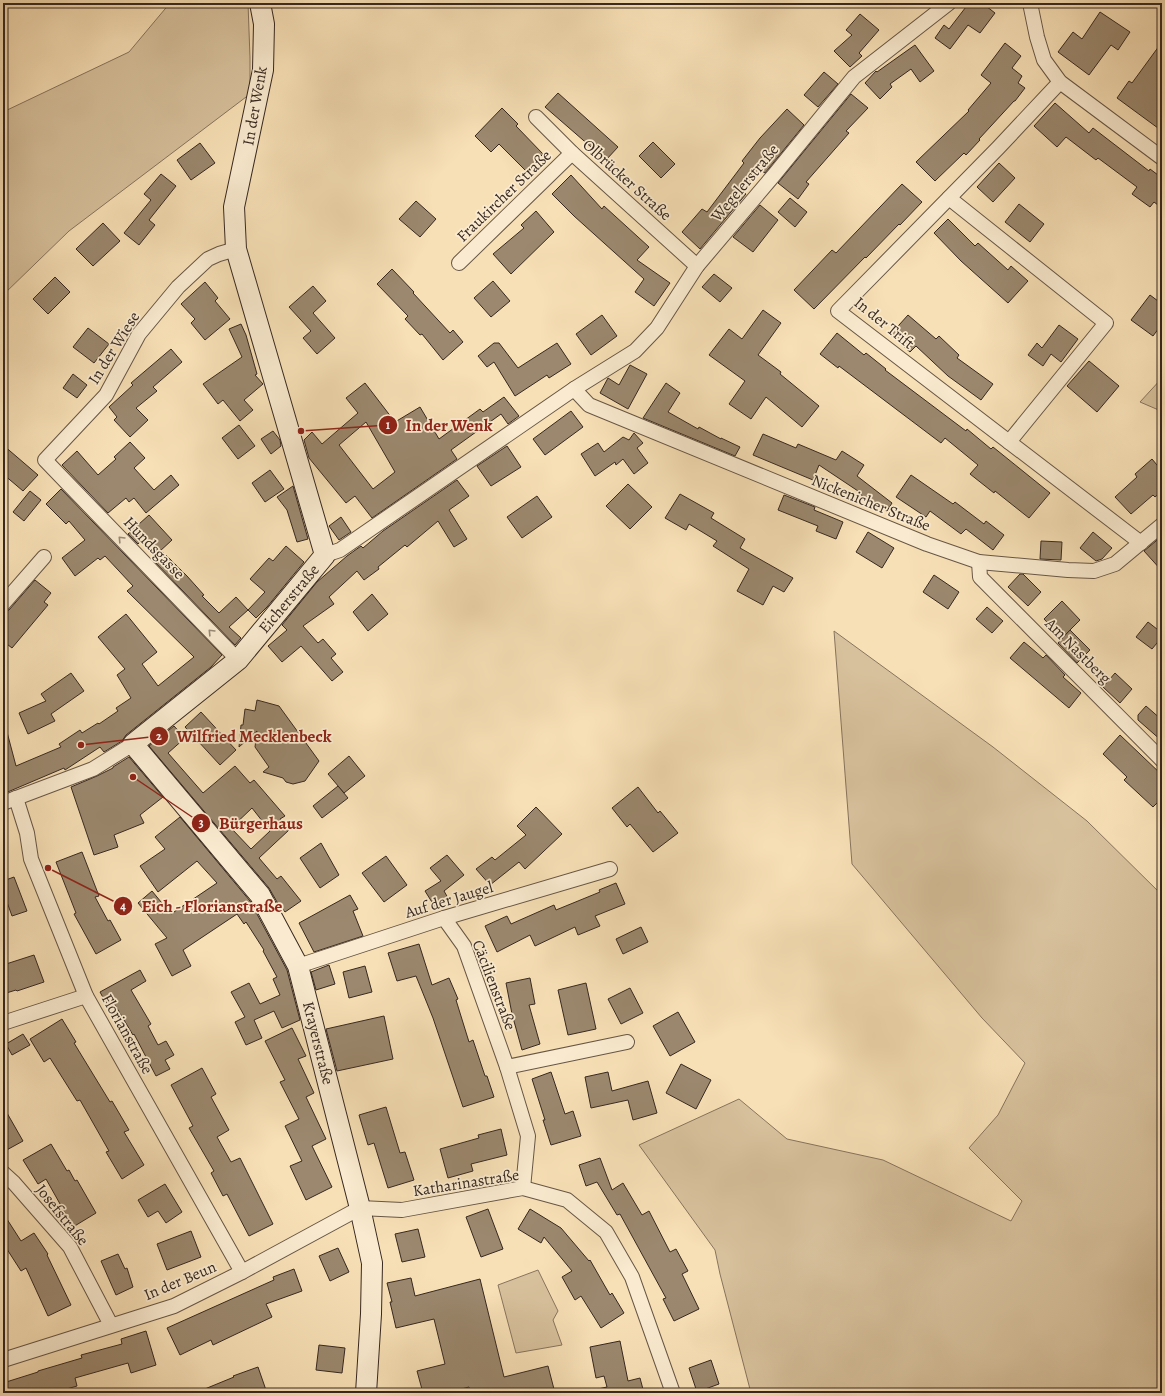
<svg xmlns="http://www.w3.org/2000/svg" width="1165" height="1396" font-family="Alegreya,serif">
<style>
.green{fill:#d7c19c;stroke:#87745e}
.building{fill:#9b886e;stroke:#372820;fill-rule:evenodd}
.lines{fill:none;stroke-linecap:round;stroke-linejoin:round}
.street-casing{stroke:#675646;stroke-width:16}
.secondary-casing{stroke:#372820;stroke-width:22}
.street{stroke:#faebd0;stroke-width:14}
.secondary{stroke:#faebd0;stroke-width:20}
.oneway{stroke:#988a78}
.labels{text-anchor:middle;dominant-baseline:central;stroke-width:3.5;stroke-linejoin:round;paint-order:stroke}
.street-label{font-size:16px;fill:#372820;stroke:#faebd0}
.leader{fill:none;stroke:#8f2418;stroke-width:1.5}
.callout-dot{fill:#8f2418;stroke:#faebd0;stroke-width:1.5}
.mark-label{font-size:12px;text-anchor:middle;font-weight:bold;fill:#fff}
.callout-label{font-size:17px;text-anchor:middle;font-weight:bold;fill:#8f2418;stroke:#faebd0;stroke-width:3.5;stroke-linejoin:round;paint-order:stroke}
</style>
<rect width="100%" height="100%" fill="#f8e0b6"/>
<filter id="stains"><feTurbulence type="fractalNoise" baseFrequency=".005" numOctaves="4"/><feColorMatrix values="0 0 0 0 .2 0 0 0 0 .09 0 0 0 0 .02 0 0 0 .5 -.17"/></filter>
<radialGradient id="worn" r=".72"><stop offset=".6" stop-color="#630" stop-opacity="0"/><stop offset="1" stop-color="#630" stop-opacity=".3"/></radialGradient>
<g class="green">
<path d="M170 3H248L250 58V94L69 231 3 295V112L129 52Z"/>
<path d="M1162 378V411H1161L1140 402Z"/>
<path d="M834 631 993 747 1087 821 1162 895V1393H751L720 1274 715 1250 639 1145 739 1099 787 1139 883 1160 1011 1221 1022 1201 969 1148 998 1115 1025 1063 982 1018 852 864Z"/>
<path d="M538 1270 558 1311 553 1320 562 1345 516 1353 498 1285Z"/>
</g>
<g class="building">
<path d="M969 3H982L995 13 980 33 968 25 950 49 935 38 944 25 949 29Z"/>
<path d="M1100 12 1130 32 1118 50 1111 45 1089 75 1058 52 1073 32 1082 39Z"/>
<path d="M860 14 879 30 859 53 862 56 850 67 834 51 852 35 846 30Z"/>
<path d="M1162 42V131L1117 98 1129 81 1132 83Z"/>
<path d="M1005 43 1021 56 1012 68 1022 76 1018 83 1025 88 1015 101H1014L979 139 980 140 966 155 964 153 935 181 916 162 969 111 968 110 991 83 981 75Z"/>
<path d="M915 45 934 71 920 82 911 69 890 84 892 87 880 99 865 83 876 71 877 72Z"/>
<path d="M824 72 838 84 818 107 804 95Z"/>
<path d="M558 93 618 147 606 160 545 107Z"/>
<path d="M851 94 868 108 846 131 849 133 806 182 809 184 798 199 778 183Z"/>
<path d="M1055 103 1089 133 1093 128 1149 171 1150 169 1162 178V208L1154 202 1150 207 1132 194 1137 187 1098 158 1096 160 1066 137 1057 147 1034 126Z"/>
<path d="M502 108 518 124 516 126 543 154 526 171 499 144 491 152 475 136Z"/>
<path d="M787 109 804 125 765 173 762 171 759 175 757 173 743 192 746 194 700 249 682 232 702 209 707 212 744 163 742 161 760 138Z"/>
<path d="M653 142 675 164 661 178 639 156Z"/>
<path d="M200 143 215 163 191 180 177 160Z"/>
<path d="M999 163 1015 178 993 202 977 187Z"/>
<path d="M161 174 176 186 149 220 155 225 139 245 124 233 151 200 144 194Z"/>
<path d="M571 175 602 209 604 206 649 247 637 260 670 283 654 306 635 292 644 279 574 216 552 194Z"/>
<path d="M902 184 922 202 900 225 899 224 866 258 865 257 814 309 794 290 832 250 836 253Z"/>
<path d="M790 198 807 212 795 227 778 212Z"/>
<path d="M416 201 436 219 420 237 399 219Z"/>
<path d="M1019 204 1044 224 1030 242 1005 222Z"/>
<path d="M760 205 778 220 753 252 733 237Z"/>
<path d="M536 211 554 232 511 274 493 254 524 228 521 225Z"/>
<path d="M948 219 975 246 978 243 1008 270 1011 266 1028 281 1008 303 961 261 934 233Z"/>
<path d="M103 223 120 241 93 266 76 249Z"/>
<path d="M392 269 414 292 413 293 450 333 453 330 463 342 443 360 422 334 420 335 405 319 408 316 377 284Z"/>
<path d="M714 274 732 288 720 302 702 287Z"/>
<path d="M55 277 70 292 48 314 33 299Z"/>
<path d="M493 281 510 301 491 317 474 298Z"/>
<path d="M205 282 218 298 215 301 230 319 205 340 191 323 195 319 181 304Z"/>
<path d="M313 286 326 301 313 313 335 338 317 354 303 338 311 331 289 307Z"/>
<path d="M1150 295 1162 304V324L1153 336 1131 320Z"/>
<path d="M763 310 781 323 758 355 781 372 780 374 819 406 802 427 766 397 751 419 729 404 745 381 709 355 729 329 742 339Z"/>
<path d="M602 315 617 336 591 355 576 334Z"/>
<path d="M908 315 936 339 939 336 959 355 957 358 993 384 981 400 948 376 916 346 910 352 890 335Z"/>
<path d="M241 324 246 335 257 374 255 375 263 384 244 400 253 410 240 421 223 400 218 404 203 384 242 357 229 329Z"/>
<path d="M1059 325 1078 339 1061 362 1051 354 1043 366 1028 355 1037 343 1042 348Z"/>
<path d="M88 328 109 344 94 363 73 347Z"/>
<path d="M837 333 864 355 866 353 886 369 885 370 966 431 967 429 991 449 993 447 1050 493 1029 518 995 491 994 493 970 474 978 465 945 438 941 443 839 366 838 368 820 354Z"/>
<path d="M494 343H499L518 368 557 343 571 364 549 378 547 375 515 396 494 362 487 367 478 356Z"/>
<path d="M171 349 182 362 153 387 157 391 136 408 148 420 130 437 114 420 117 417 109 407 133 385 131 383Z"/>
<path d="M1089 361 1119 386 1097 412 1067 386Z"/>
<path d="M630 365 647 374 628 409 600 393 608 378 619 385Z"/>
<path d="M73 374 87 385 77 398 63 388Z"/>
<path d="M365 383 395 422 420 407 439 439 480 409 483 412 504 397 519 416 508 424 501 414 451 450 457 459 372 518 355 496 346 503 309 458 304 440 312 432 322 444 358 413 346 398ZM366 422 395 472 373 489 339 445Z"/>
<path d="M666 383 680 393 668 412 698 429 699 427 721 439V438L740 447 735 456 643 418Z"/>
<path d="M571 411 583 427 545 455 533 439Z"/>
<path d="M239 425 255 446 238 459 222 438Z"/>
<path d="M273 431 280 440 281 446 271 454 261 439Z"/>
<path d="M634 433 643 443 637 448 648 463 634 474 623 459 616 465 615 462 595 476 581 454 598 443 604 452 623 437 629 440Z"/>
<path d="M763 434 796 448 798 444 836 460 842 451 864 465 857 476 892 503 887 511 878 505 877 507 860 494 861 493 819 465 813 480 753 455Z"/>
<path d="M130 442 145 458 134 468 154 490 171 475 179 485 146 513 134 498 129 502 126 498 108 513 62 465 77 451 98 475 116 459 114 457Z"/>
<path d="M3 445 38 475 23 491 3 474Z"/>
<path d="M507 446 521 467 491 486 477 466Z"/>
<path d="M1152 459 1162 471V491L1155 497 1153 495 1131 514 1115 497 1137 477 1135 474Z"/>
<path d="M270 470 284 489 265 502 252 483Z"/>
<path d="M911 475 953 504 955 502 984 524 986 521 1004 535 993 550 966 529 961 534 930 511 926 517 896 497Z"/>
<path d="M457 480 469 496 449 510 467 539 454 547 438 521 407 547 405 545 378 567 379 569 364 580 357 571 329 597 334 604 303 626 318 643 323 639 336 654 331 658 343 672 332 681 301 646 282 662 268 646 287 630 282 625 317 582 347 556 361 546 363 548 383 531Z"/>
<path d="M628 484 652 507 630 529 606 506Z"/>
<path d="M293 486 308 539 297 542 287 510 277 497Z"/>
<path d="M61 489 222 655 211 667 126 735 122 741 104 752 100 747 65 770 64 768 3 794V733L7 732 16 766 61 747 59 744 80 730 82 733 98 723 99 724 118 711 116 708 131 698 117 675 125 669 98 637 126 614 157 652 142 664 158 686 194 657 127 591 133 586 105 556 100 560 98 558 75 576 62 558 85 540 69 521 66 524 46 504Z"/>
<path d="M30 491 41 500 24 521 13 512Z"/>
<path d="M680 494 714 513 711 518 745 539 740 548 793 578 784 592 773 586 763 605 737 591 749 569 713 546 717 541 689 524 686 530 665 518Z"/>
<path d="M784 495 815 507 814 510 843 522 836 539 816 531 818 526 778 510Z"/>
<path d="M537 496 552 517 522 538 507 517Z"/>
<path d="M149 515 172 540 159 552 145 537 138 544 128 534Z"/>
<path d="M341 517 351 532 339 540 329 526Z"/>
<path d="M868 532 894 548 882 568 856 552Z"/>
<path d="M1093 532 1112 548 1102 559 1096 561 1080 548Z"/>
<path d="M1162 536V571L1144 551Z"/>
<path d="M1041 541 1062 542 1061 560 1040 559Z"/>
<path d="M286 546 304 562 267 607 256 618 248 610 265 592 250 579 269 558 273 561Z"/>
<path d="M162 551 187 576 204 595 202 596 219 613 236 597 248 610 229 627 241 638 235 645 153 560Z"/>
<path d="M1020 574H1023L1041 592 1028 606 1008 587Z"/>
<path d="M934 575 959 592 948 609 923 592Z"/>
<path d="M35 580 51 593 44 602 48 605 12 648 3 641V613L9 610Z"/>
<path d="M372 594 388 614 368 631 353 612Z"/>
<path d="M1062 601 1080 620 1062 638 1044 619Z"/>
<path d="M987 607 1003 621 992 633 976 619Z"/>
<path d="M1148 622 1162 633V637L1152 649 1136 637Z"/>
<path d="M1070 630 1090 650 1077 663 1058 643Z"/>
<path d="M1024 642 1043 658 1046 655 1065 675 1063 677 1081 693 1069 708 1010 658Z"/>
<path d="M71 673 84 691 51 714 55 721 28 734 19 713 46 701 41 694Z"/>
<path d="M1115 673 1132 689 1120 703 1103 687Z"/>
<path d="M257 700 279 706 319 761 305 781 293 784 286 782 283 778 263 772 269 767 255 747 257 731 239 747 241 725H243L245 709 255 711Z"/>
<path d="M1146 706 1162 720V741L1138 720V715Z"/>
<path d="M201 712 236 750 220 765 185 727Z"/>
<path d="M174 726 185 738 168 753 203 793 235 766 250 783 254 780 285 816 280 819 289 830 259 858 277 879 281 876 301 901 285 912 277 902 269 888 149 746ZM252 808 270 831 251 849 231 828Z"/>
<path d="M1120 735 1162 775V798L1153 807 1124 780 1127 777 1103 754Z"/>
<path d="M349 756 365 776 344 793 328 774Z"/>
<path d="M129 757 163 797 140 815 144 823 114 835 118 847 94 855 71 787 97 776 113 768V767Z"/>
<path d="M338 786 348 798 322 818 313 806Z"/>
<path d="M638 787 658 813 660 811 678 833 653 852 630 824 627 827 612 808Z"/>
<path d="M536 807 562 834 525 869 519 862 490 885 476 869 492 857 495 860 526 835 517 826Z"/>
<path d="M180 817 250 901 287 970 300 1020 282 1028 274 1011 254 1020 262 1038 246 1045 235 1022 245 1017 231 992 249 983 260 1004 280 995 273 979 277 977 263 951 264 950 246 922 244 924 237 914 183 950 191 966 172 976 155 944 167 938 138 903 152 891 171 914 217 883 197 861 158 892 140 866 165 849 155 837Z"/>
<path d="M321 843 339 875 320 888 300 858Z"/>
<path d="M82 852 99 896 95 897 108 921 110 920 121 940 96 954 74 914 76 913 56 862Z"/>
<path d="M447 855 464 875 444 891 448 898 435 907 425 891 441 881 430 868Z"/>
<path d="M386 856 407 885 384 902 362 873Z"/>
<path d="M14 877 27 911 12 916 3 891V881Z"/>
<path d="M616 883 625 904 595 916 600 926 578 935 575 927 535 946 530 935 497 952 485 926 507 916 511 924 554 905 556 910 600 892 599 890Z"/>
<path d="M350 895 358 909 353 911 363 936 314 952 299 923Z"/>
<path d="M641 927 648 942 623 954 616 939Z"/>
<path d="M419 944 432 985 449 978 458 999 456 1000 469 1042 473 1040 485 1076H487L494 1097 463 1107 433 1018 416 976 397 981 388 953Z"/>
<path d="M34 955 44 982 17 991 16 990 3 994V965Z"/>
<path d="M329 965 335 984 316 990 311 972Z"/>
<path d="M365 966 372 992 349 998 343 972Z"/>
<path d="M140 970 146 981 131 990 151 1024 148 1026 158 1045 166 1041 174 1055 165 1060 170 1069 156 1076 134 1034 133 1035 112 1000 106 1003 100 992Z"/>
<path d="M530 978 535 1004 529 1005 540 1044 522 1050 512 1014 506 983Z"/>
<path d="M586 983 596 1029 568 1035 558 990Z"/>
<path d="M630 988 643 1013 621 1024 608 999Z"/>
<path d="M678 1012 695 1042 670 1056 653 1026Z"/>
<path d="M384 1016 393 1059 337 1071 326 1029Z"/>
<path d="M62 1019 76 1042 74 1043 110 1102 112 1101 129 1130 124 1132 144 1165 122 1179 106 1152 109 1151 80 1100 77 1101 50 1058 44 1062 30 1039Z"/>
<path d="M292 1028 306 1056 298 1059 314 1093 306 1097 326 1139 312 1146 332 1187 306 1200 290 1166 302 1161 285 1126 299 1119 280 1082 285 1080 265 1041Z"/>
<path d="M23 1034 30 1045 12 1055 6 1044Z"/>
<path d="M681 1064 711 1080 696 1109 666 1093Z"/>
<path d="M202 1068 216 1094 211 1097 229 1130 217 1137 231 1162 240 1158 273 1224 249 1236 227 1194 223 1196 211 1173 214 1171 189 1128 193 1126 171 1085Z"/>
<path d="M551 1072 565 1114 573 1111 581 1136 551 1145 543 1120H545L532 1079Z"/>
<path d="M608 1072 612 1091 648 1081 657 1113 633 1120 628 1100 591 1108 585 1077Z"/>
<path d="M3 1106 23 1141 3 1152Z"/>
<path d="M386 1107 400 1153 405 1152 414 1180 388 1188 374 1143 368 1145 359 1115Z"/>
<path d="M501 1129 507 1155 471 1164 473 1171 448 1178 440 1149 479 1138 478 1135Z"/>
<path d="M51 1144 67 1171 69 1170 75 1181 77 1180 96 1213 73 1227 46 1179 38 1184 23 1160Z"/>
<path d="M600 1158 612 1190 623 1183 642 1215 649 1211 670 1252 676 1249 688 1271 682 1274 699 1309 674 1321 663 1299 666 1298 620 1214 617 1215 597 1182 586 1186 579 1165Z"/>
<path d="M165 1184 182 1212 166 1223 158 1211 148 1217 138 1200Z"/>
<path d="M488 1209 503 1249 481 1257 466 1217Z"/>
<path d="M530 1209 561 1228 589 1261 590 1260 610 1295 612 1293 624 1313 601 1328 581 1296 575 1300 562 1277 572 1271 544 1237 541 1243 518 1229Z"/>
<path d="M3 1213 21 1241 34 1233 48 1254 47 1255 71 1305 48 1316 26 1268 21 1271 3 1243Z"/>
<path d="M418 1229 425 1257 402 1262 395 1234Z"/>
<path d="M191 1231 201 1257 167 1270 157 1244Z"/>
<path d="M338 1248 349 1272 330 1281 319 1256Z"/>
<path d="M118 1254 125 1269 127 1268 133 1287 116 1295 101 1261Z"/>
<path d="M294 1269 302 1291 266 1304 272 1317 213 1345 211 1340 180 1355 167 1328 274 1280 273 1277Z"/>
<path d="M411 1278 415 1296 480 1279 504 1377 548 1366 555 1393H470L469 1387 446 1393H423L417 1371 445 1364 434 1319 396 1328 390 1302H392L387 1283Z"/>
<path d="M146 1331 156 1365 131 1373 128 1363 75 1378 77 1386 53 1393H3V1383L38 1372V1371L82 1358 81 1355 122 1344 121 1339Z"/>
<path d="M620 1341 628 1381 640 1378 644 1393H599L598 1389 607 1387 604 1376 596 1378 590 1347Z"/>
<path d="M319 1345 345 1348 342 1373 316 1370Z"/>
<path d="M711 1360 719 1384 697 1392 689 1368Z"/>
<path d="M258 1367 267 1393H195L234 1377 233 1376Z"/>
</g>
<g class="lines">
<g class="street-casing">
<g id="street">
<path d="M1030 3 1037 37 1044 60 1060 82 1162 158"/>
<path d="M1060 82 998 148 838 311 1141 543"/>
<path d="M536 117 572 153 697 266"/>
<path d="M949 198 1106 323 1009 442"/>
<path d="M236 249 219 254 208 259 178 287 139 334 106 395 45 460 238 660"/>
<path d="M459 263 572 153"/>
<path d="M574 389 589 405 927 544 979 562 1068 570 1094 571 1115 564 1162 525"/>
<path d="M325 555 340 550 574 389 635 351 657 328 697 266 774 175 854 77 949 3"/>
<path d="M979 562 980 577 1162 760"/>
<path d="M3 604 44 557"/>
<path d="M16 798 27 833 31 859 86 996 242 1272"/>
<path d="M3 803 93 769 133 744"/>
<path d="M444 918 464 946 507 1067 528 1136 523 1188"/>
<path d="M298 966 444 918 610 869"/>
<path d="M3 1023 86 996"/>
<path d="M507 1067 627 1042"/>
<path d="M3 1173 14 1183 70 1247 111 1325"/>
<path d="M3 1360 174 1306 242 1272 360 1208 402 1210 523 1188 567 1200 606 1232 632 1277 673 1393"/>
</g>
</g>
<g class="secondary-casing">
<path id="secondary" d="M260 3 264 24 263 70 234 207 236 249 325 555 238 660 133 744 260 895 298 966 360 1208 372 1263 371 1314 366 1393"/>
</g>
<use href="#street" class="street"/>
<use href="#secondary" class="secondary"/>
</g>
<defs><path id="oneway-chevron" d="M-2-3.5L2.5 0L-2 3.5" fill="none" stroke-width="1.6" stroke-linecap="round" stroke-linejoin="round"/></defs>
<g class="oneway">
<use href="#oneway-chevron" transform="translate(121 539) rotate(-134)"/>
<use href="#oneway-chevron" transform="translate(211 632) rotate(-134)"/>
</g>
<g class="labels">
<g class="street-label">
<text transform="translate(255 106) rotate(-80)">In der Wenk</text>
<text transform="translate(627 180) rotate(42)">Olbrücker Straße</text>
<text transform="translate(745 183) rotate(-50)">Wegelerstraße</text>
<text transform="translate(504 196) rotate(-44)">Fraukircher Straße</text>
<text transform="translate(884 323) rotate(39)">In der Trift</text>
<text transform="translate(114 348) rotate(-58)">In der Wiese</text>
<text transform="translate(871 503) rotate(22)">Nickenicher Straße</text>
<text transform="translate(154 548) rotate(46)">Hundsgasse</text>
<text transform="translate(289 599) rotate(-50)">Eicherstraße</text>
<text transform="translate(1078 651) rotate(45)">Am Nastberg</text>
<text transform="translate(449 900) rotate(-17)">Auf der Jaugel</text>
<text transform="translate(494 985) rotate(69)">Cäcilienstraße</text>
<text transform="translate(127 1034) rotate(61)">Florianstraße</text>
<text transform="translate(318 1043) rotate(76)">Krayerstraße</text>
<text transform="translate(466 1183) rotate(-9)">Katharinastraße</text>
<text transform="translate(62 1215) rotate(51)">Josefstraße</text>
<text transform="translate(180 1281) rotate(-23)">In der Beun</text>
</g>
</g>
<path class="leader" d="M301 431L388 425M81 745L159 736M133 777L201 823M48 868L123 906"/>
<g class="callout-dot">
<circle cx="301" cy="431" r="4"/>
<circle cx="81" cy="745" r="4"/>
<circle cx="133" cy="777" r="4"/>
<circle cx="48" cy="868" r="4"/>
<circle cx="388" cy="425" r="10"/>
<circle cx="159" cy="736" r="10"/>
<circle cx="201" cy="823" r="10"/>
<circle cx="123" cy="906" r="10"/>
</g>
<g class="mark-label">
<text x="388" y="429">1</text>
<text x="159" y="740">2</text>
<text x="201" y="827">3</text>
<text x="123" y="910">4</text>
</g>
<g class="callout-label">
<text x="449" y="431">In der Wenk</text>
<text x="254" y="742">Wilfried Mecklenbeck</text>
<text x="261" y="829">Bürgerhaus</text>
<text x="212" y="912">Eich - Florianstraße</text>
</g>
<rect width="1165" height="1396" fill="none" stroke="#f8e0b6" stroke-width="16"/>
<rect x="4" y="4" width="1157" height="1388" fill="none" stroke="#372820" stroke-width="2"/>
<rect x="8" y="8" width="1149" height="1380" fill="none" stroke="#372820"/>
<rect width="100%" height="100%" filter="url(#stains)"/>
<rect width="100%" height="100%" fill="url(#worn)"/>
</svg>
